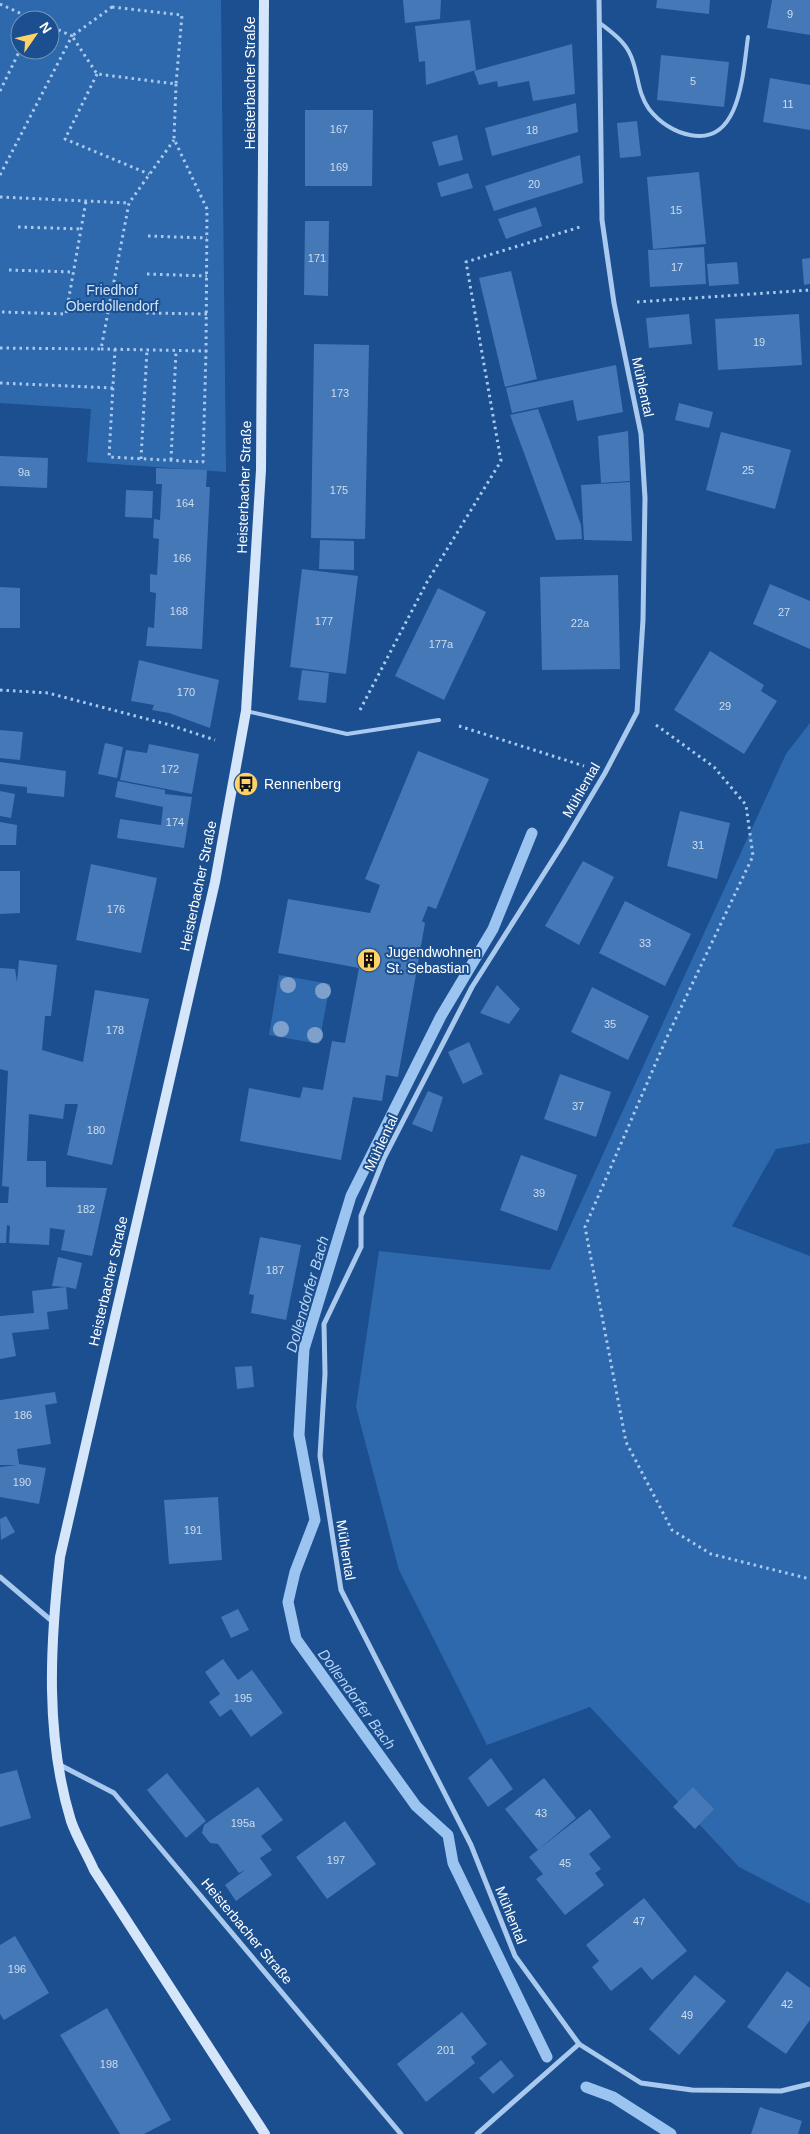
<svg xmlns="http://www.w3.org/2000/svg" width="810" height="2134" font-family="Arial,sans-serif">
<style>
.green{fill:#2e69ad;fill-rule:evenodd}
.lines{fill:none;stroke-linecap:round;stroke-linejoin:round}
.stream{stroke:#9cc4f0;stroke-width:11}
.building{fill:#4478b7}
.path{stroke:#a9c9ee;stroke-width:3;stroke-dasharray:2.5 4;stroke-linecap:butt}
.lane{stroke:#a9c9ee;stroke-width:4}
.street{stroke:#a9c9ee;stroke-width:5}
.secondary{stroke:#d6e6fa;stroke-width:10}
.tree{fill:#7ea0ca}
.labels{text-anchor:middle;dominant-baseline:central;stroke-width:4;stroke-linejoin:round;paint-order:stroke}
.number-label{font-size:11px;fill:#d0dded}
.street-label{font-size:14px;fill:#fff;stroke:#1b4f8f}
.park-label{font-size:14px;fill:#cfe3fa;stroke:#1b4f8f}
.poi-label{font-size:14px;fill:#fff;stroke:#1b4f8f;text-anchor:start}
.water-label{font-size:15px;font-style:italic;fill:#b5d3f5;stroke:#1b4f8f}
</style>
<rect width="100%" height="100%" fill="#1b4f8f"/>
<g class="green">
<path d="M0 0H221L226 472 87 462 91 409 0 403ZM20 20H50V50H20Z"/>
<path d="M810 723V1143L776 1149 732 1226 810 1256V1904L739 1867 590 1707 487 1745 399 1570 356 1407 379 1251 550 1270 786 754Z"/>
<path d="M279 975 330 984 319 1044 269 1035Z"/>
</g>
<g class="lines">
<g class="stream">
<path d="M532 833 493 929 441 1016 351 1196 304 1349 299 1435 315 1520 295 1572 288 1602 296 1639 416 1806 448 1835 453 1863 547 2057"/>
<path d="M586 2087 613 2097 671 2134"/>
</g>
</g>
<g class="building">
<path d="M403 0H441L440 19 405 23Z"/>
<path d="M657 0H710L709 14 656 8Z"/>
<path d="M772 0H810V35L767 28Z"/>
<path d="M470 20 476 70 426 85 425 61 419 62 415 26Z"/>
<path d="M572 44 575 94 533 101 529 81 498 87 497 81 479 85 474 71Z"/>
<path d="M661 55 729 62 724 107 657 100Z"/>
<path d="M770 78 810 85V130L763 122Z"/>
<path d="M576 103 578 132 492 156 485 128Z"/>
<path d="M305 110H373L372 186H305Z"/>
<path d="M637 121 641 156 620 158 617 123Z"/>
<path d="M457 135 463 160 439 166 432 142Z"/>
<path d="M580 155 583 183 494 211 485 186Z"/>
<path d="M699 172 706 244 653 249 647 177Z"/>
<path d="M468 173 473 188 441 197 437 183Z"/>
<path d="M536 207 542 226 506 239 498 219Z"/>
<path d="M305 221H329L328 296 304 295Z"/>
<path d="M704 247 706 284 650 287 648 250Z"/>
<path d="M810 258V284L804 285 802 259Z"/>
<path d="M737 262 739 284 709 286 707 264Z"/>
<path d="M511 271 537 379 505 387 479 278Z"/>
<path d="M689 314 692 344 649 348 646 318Z"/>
<path d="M799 314 802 365 718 370 715 319Z"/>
<path d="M314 344 369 345 365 539 311 538Z"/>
<path d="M616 365 623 412 577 421 573 400 512 413 506 388Z"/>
<path d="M679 403 713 412 709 428 675 420Z"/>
<path d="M538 409 581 525 582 539 556 540 510 415Z"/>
<path d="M628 431 630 481 601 483 598 436Z"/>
<path d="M721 432 791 450 775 509 706 490Z"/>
<path d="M0 456 48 458 47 488 0 486Z"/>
<path d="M156 468 207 470 206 487H210L202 649 146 646 148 627 154 628 156 593 150 592V574L157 575 159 539 153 538 154 519 160 520 162 484H156Z"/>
<path d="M630 482 632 541 584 540 581 485Z"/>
<path d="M126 490 153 491 152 518 125 517Z"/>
<path d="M320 540 354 541V570L319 569Z"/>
<path d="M302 569 358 576 346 674 290 667Z"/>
<path d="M618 575 620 669 542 670 540 577Z"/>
<path d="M770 584 810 601V649L753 624Z"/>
<path d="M0 587 20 588V628H0Z"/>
<path d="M438 588 486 612 444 700 395 676Z"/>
<path d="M710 651 764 685 761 691 777 701 744 754 674 710Z"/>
<path d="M139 660 219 680 210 728 169 713 152 710 154 705 131 701Z"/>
<path d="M302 670 329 673 326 703 298 700Z"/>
<path d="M0 730 23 732 20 760 0 758Z"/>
<path d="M105 743 123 747 117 778 98 774Z"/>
<path d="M149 744 199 754 192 794 120 780 126 750 147 753Z"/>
<path d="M418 751 489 779 436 909 428 906 422 921 425 923 398 1077 386 1075 382 1101 353 1097 341 1160 240 1141 249 1088 300 1098 303 1087 323 1090 332 1041 345 1043 359 968 278 953 288 899 370 913 380 885 365 879Z"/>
<path d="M0 762 66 771 64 797 27 793V787L0 784Z"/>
<path d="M118 781 165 790V794L192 797 184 848 117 838 120 819 161 825 163 807 115 797Z"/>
<path d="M0 791 15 794 11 818 0 816Z"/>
<path d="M680 811 730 823 717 879 667 866Z"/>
<path d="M0 822 17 825 16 845H0Z"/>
<path d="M583 861 614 877 579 945 545 926Z"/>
<path d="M91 864 157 878 141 953 76 940Z"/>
<path d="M0 871H20V913L0 914Z"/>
<path d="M625 901 691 934 665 986 599 953Z"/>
<path d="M19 960 57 965 51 1016H45L42 1050 83 1062 95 990 149 999 112 1165 67 1155 78 1104H65L63 1119 29 1114 27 1161H46V1187L107 1188 92 1256 61 1250 65 1230 50 1228 49 1245 9 1243 10 1226 7 1225 6 1243H0V1203H8L9 1187 2 1186 8 1071 0 1069V968L15 969 17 982Z"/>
<path d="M497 985 520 1009 509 1024 480 1013Z"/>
<path d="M592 987 649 1016 628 1060 571 1032Z"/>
<path d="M469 1042 483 1074 463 1084 448 1052Z"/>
<path d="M560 1074 611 1092 596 1137 544 1119Z"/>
<path d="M428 1091 443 1097 432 1132 412 1124Z"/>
<path d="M521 1155 577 1175 557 1231 500 1210Z"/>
<path d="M260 1237 301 1245 286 1320 251 1313 254 1295 249 1294Z"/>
<path d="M58 1257 82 1263 76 1289 66 1287 68 1309 47 1312 49 1329 12 1333 16 1356 0 1359V1316L34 1313 32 1291 66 1287 52 1286Z"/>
<path d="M252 1366 254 1387 237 1389 235 1367Z"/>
<path d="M55 1392 57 1403 45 1405 51 1444 17 1449 19 1464 46 1468 39 1504 0 1497V1467L17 1465H0V1400Z"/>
<path d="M218 1497 222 1560 169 1564 164 1500Z"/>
<path d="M6 1516 15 1532 1 1540 0 1519Z"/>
<path d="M238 1609 249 1630 231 1638 221 1617Z"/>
<path d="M223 1659 238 1680 252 1670 283 1713 251 1737 231 1709 220 1717 209 1702 220 1694 205 1672Z"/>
<path d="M491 1758 513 1789 488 1807 468 1778Z"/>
<path d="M17 1770 31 1818 0 1827V1774Z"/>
<path d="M167 1773 206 1821 186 1838 147 1790Z"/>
<path d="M544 1778 576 1818 538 1850 505 1809Z"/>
<path d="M258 1787 283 1820 261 1836 272 1850 260 1858 272 1875 236 1901 225 1885 245 1870 239 1873 218 1844 210 1843 202 1833 204 1825Z"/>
<path d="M693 1787 714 1809 695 1829 673 1807Z"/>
<path d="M590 1809 611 1837 589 1854 601 1869 595 1873 604 1885 565 1915 536 1879 543 1874 529 1857Z"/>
<path d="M345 1821 376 1864 327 1899 296 1857Z"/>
<path d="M644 1898 687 1951 652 1980 641 1967 611 1991 592 1967 599 1961 586 1945Z"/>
<path d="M15 1936 49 1993 4 2020 0 2014V1945Z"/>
<path d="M787 1971 810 1988V2020L786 2054 747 2027Z"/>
<path d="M695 1975 726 2001 679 2055 649 2029Z"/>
<path d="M107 2008 171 2120 144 2134H120L60 2035Z"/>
<path d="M462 2012 487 2044 471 2057 475 2063 426 2102 397 2064Z"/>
<path d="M501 2060 514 2076 493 2094 479 2078Z"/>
<path d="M760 2107 802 2121 798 2134H751Z"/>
</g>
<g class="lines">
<g class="path">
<path d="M0 4 35 20"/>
<path d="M112 7 182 15 176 84 97 74 72 36Z"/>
<path d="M97 74 65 139 149 174"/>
<path d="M0 91 20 50"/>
<path d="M0 175 72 36 50 26"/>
<path d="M0 197 129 203"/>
<path d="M18 227 82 229"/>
<path d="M148 236 207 238"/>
<path d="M9 270 74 272"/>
<path d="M147 274 207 276"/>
<path d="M637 302 810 290"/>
<path d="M2 312 66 314 86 201"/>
<path d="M146 313 207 314"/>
<path d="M0 348 101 349 129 203 174 140"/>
<path d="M101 349 206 351 207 209 174 139 176 84"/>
<path d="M115 349 109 457 203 462 206 351"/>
<path d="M0 383 113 388"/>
<path d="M141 459 147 350"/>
<path d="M171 460 176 351"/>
<path d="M0 690 48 693 170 725 215 740"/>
<path d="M360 710 427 582 501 461 466 262 580 227"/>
<path d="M656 725 714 767 746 805 753 856 667 1037 585 1227 626 1442 672 1530 711 1554 810 1579"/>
<path d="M459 726 584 766"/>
</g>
<g class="lane">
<path d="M600 23C610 31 623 40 629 52 639 70 636 91 649 109 659 122 674 132 690 135 741 146 743 71 748 37"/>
<path d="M246 711 347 734 439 720"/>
</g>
<g class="street">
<path d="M599 0 602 220 614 303 641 434 645 498 643 620 637 712 605 773 564 842 472 987 384 1158 361 1216V1247L324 1324 325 1374 320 1456 341 1590 471 1845 515 1956 579 2044 641 2083 692 2090 781 2091 810 2084"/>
<path d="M0 1577 53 1622"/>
<path d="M58 1764 114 1793 401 2134"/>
<path d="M477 2134 579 2044"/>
</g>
<path class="secondary" d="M264 0 261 470 246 711 215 882 60 1557C50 1645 45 1736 71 1821 77 1838 87 1854 94 1870L265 2134"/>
</g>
<g class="tree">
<circle cx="288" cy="985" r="8"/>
<circle cx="323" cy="991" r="8"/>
<circle cx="281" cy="1029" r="8"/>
<circle cx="315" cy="1035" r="8"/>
</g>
<defs>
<g id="bus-disc" transform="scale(1.25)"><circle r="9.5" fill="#ffd166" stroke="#1b4f8f"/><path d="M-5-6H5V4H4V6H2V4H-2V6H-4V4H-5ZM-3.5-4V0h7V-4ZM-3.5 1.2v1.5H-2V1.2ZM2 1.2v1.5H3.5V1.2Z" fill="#111"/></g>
<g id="building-disc" transform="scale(1.25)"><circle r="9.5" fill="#ffd166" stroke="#1b4f8f"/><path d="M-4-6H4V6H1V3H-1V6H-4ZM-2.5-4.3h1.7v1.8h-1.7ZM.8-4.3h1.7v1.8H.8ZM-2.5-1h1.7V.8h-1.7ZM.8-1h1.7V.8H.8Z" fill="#111"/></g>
</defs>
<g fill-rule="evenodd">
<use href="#bus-disc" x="246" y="784"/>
<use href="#building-disc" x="369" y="960"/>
</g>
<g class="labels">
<g class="number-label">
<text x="790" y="14">9</text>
<text x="693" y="81">5</text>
<text x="788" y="104">11</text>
<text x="339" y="129">167</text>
<text x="532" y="130">18</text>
<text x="339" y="167">169</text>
<text x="534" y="184">20</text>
<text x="676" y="210">15</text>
<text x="317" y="258">171</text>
<text x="677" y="267">17</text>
<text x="759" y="342">19</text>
<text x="340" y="393">173</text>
<text x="748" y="470">25</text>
<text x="24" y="472">9a</text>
<text x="339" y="490">175</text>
<text x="185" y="503">164</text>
<text x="182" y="558">166</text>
<text x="179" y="611">168</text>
<text x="784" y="612">27</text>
<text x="324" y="621">177</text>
<text x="580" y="623">22a</text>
<text x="441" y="644">177a</text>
<text x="186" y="692">170</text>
<text x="725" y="706">29</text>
<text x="170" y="769">172</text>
<text x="175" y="822">174</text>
<text x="698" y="845">31</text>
<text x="116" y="909">176</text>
<text x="645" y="943">33</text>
<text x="610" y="1024">35</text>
<text x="115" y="1030">178</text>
<text x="578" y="1106">37</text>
<text x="96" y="1130">180</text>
<text x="539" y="1193">39</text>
<text x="86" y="1209">182</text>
<text x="275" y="1270">187</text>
<text x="23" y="1415">186</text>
<text x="22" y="1482">190</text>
<text x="193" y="1530">191</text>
<text x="243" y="1698">195</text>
<text x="541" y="1813">43</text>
<text x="243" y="1823">195a</text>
<text x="336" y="1860">197</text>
<text x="565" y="1863">45</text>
<text x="639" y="1921">47</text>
<text x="17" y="1969">196</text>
<text x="787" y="2004">42</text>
<text x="687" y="2015">49</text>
<text x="446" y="2050">201</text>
<text x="109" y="2064">198</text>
</g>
<g class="street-label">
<text transform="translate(250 83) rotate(-90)">Heisterbacher Straße</text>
<text transform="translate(643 387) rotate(78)">Mühlental</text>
<text transform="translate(244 487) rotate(-88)">Heisterbacher Straße</text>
<text transform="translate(581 790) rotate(-60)">Mühlental</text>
<text transform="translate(198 886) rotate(-78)">Heisterbacher Straße</text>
<text transform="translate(381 1143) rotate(-65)">Mühlental</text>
<text transform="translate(108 1281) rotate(-77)">Heisterbacher Straße</text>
<text transform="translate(346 1550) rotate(81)">Mühlental</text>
<text transform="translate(511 1915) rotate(68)">Mühlental</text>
<text transform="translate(247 1931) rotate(50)">Heisterbacher Straße</text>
</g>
<g class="park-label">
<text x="112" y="290">Friedhof<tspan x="112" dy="16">Oberdollendorf</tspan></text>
</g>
<g class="poi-label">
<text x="264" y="784">Rennenberg</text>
<text x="386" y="952">Jugendwohnen<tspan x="386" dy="16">St. Sebastian</tspan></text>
</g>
<g class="water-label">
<text transform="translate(307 1294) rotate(-74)">Dollendorfer Bach</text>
<text transform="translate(357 1699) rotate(54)">Dollendorfer Bach</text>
</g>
</g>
<g transform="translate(35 35) rotate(56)"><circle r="24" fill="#1b4f8f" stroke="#7695bc"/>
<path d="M0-4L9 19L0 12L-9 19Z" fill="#ffd166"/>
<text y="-8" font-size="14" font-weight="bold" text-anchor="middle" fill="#ffffff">N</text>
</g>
</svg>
